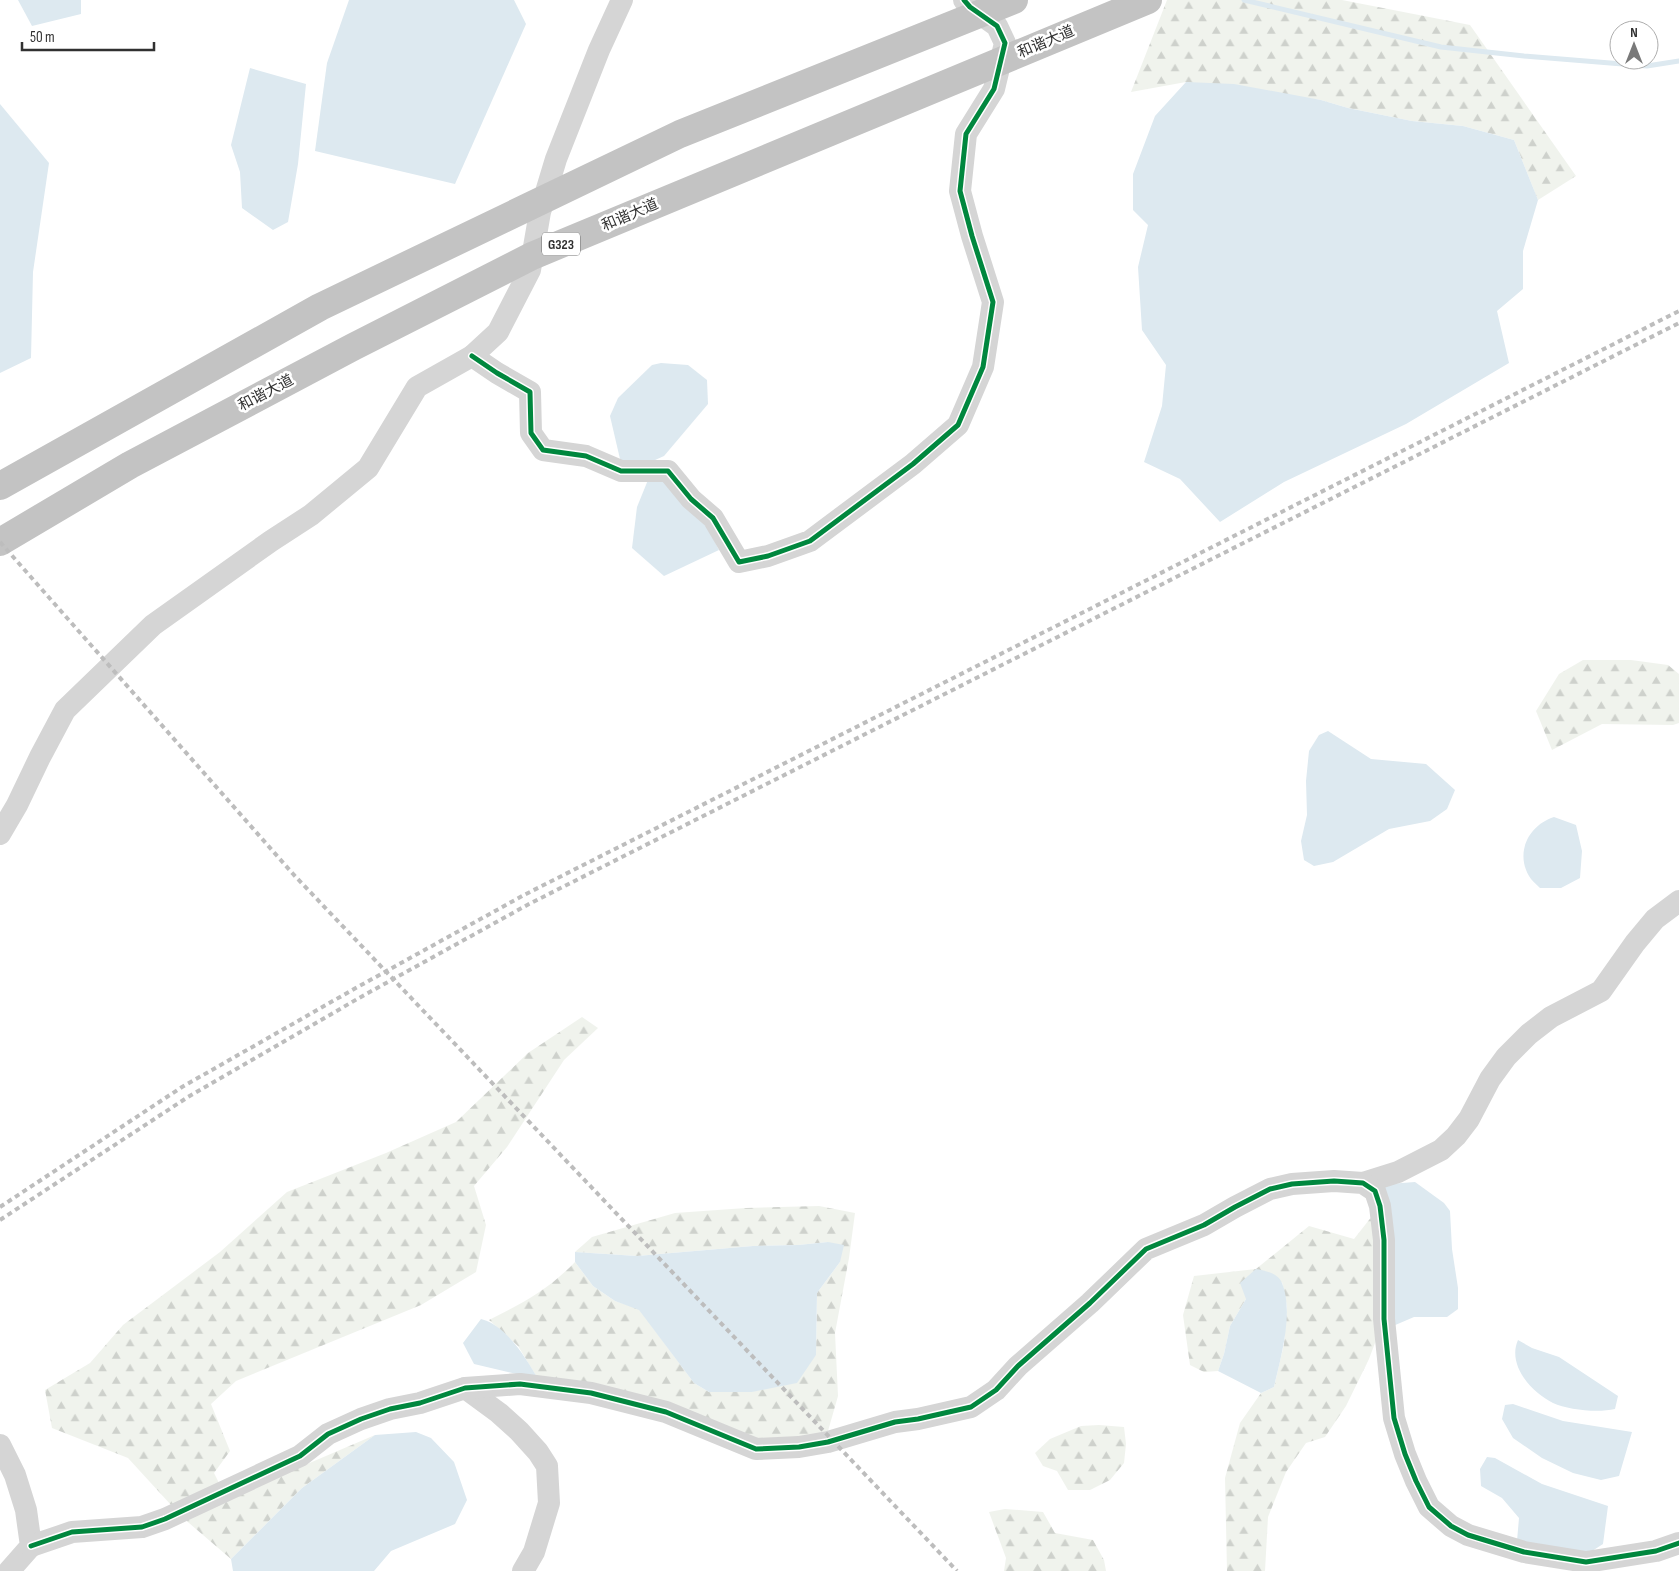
<svg xmlns="http://www.w3.org/2000/svg" width="1679" height="1571" font-family="'Sofia Sans Condensed','Noto Sans SC',sans-serif">
<style>
.forest{fill:url(#forest-firs)}
.water{fill:#dde9f0}
.lines{fill:none;stroke-linecap:round;stroke-linejoin:round}
.stream{stroke:#dde9f0;stroke-width:5}
.minor{stroke:#d5d5d5;stroke-width:22}
.highway{stroke:#c3c3c3;stroke-width:28}
.rail{stroke:#bdbdbd;stroke-width:4;stroke-dasharray:5 4;stroke-linecap:butt}
.cycleway-casing{stroke:#fff;stroke-width:8}
.cycleway{stroke:#00873e;stroke-width:5}
.labels{text-anchor:middle;dominant-baseline:central;stroke-width:5;stroke-linejoin:round;paint-order:stroke}
.shield{fill:#fff;stroke:#6f6f6f;stroke-width:1}
.shield-label{font-size:14px;font-weight:bold;fill:#313131}
.street-label{font-size:15px;fill:#313131;stroke:#fff}
</style>
<defs>
<pattern id="forest-firs" width="22" height="20" patternUnits="userSpaceOnUse" patternTransform="scale(1.25)"><rect width="22" height="20" fill="#f0f3ed"/><path d="M5 1l3.5 6h-7zM16 11l3.5 6h-7z" fill="#ced1cc"/></pattern>
</defs>
<rect width="100%" height="100%" fill="#fff"/>
<g class="forest">
<path d="M1167 0H1342L1470 25 1576 176 1538 200 1514 140 1463 126 1412 121 1348 108 1321 100 1186 82 1131 92Z"/>
<path d="M1583 660H1631L1668 665 1679 674V723L1673 725 1602 724 1552 750 1536 711 1559 674Z"/>
<path d="M582 1017 598 1028 564 1060 507 1147 474 1186 486 1225 476 1272 421 1305 236 1381 211 1404 230 1451 214 1473 228 1501 251 1488 375 1435 302 1488 231 1559 182 1517 128 1458 52 1428 45 1390 90 1363 123 1325 220 1252 287 1192 386 1153 456 1122 528 1053Z"/>
<path d="M819 1206 855 1213 849 1258 835 1333 838 1396 828 1431 804 1439 757 1438 538 1379 518 1346 489 1320C523 1303 548 1290 575 1262L593 1286 615 1301 639 1309 694 1383 709 1392H752L816 1355 817 1293 840 1262 828 1242 798 1245 753 1246 637 1256 575 1252 592 1237 675 1213 746 1208Z"/>
<path d="M1380 1206 1384 1319 1369 1359 1346 1406 1325 1437 1306 1443 1286 1472 1268 1517 1265 1571H1227L1225 1478 1240 1423 1261 1393 1274 1387 1284 1344 1287 1306 1282 1282 1246 1299 1230 1326 1224 1354 1218 1371 1204 1372 1190 1365 1183 1315 1194 1276 1256 1269 1309 1226 1354 1239Z"/>
<path d="M1099 1425 1124 1427 1126 1444 1124 1463 1110 1480 1090 1490H1068L1057 1471 1043 1466 1035 1453 1050 1439 1081 1426Z"/>
<path d="M1005 1509 1043 1512 1055 1533 1093 1540 1104 1560 1106 1571H1004L1006 1558 989 1512Z"/>
</g>
<g class="water">
<path d="M18 0H81V14L32 26Z"/>
<path d="M349 0H514L526 24 455 184 315 151 327 63Z"/>
<path d="M250 68 306 84 298 164 288 222 273 230 242 208 240 172 231 145Z"/>
<path d="M1186 82 1234 84 1321 100 1348 108 1412 121 1463 126 1514 140 1538 200 1523 251V289L1497 311 1509 363 1406 424 1284 482 1220 522 1180 479 1144 462 1162 406 1166 365 1142 330 1138 267 1148 225 1133 210V174L1155 116Z"/>
<path d="M0 104 49 163 33 272 31 358 0 373Z"/>
<path d="M661 363 688 365 707 380 708 404 664 456 644 465 626 466 620 459 610 416 618 398 652 365Z"/>
<path d="M648 480H666L705 522 719 550 664 576 632 548 637 507Z"/>
<path d="M1328 731 1371 759 1426 764 1455 790 1447 809 1430 821 1389 829 1333 862 1314 866 1304 860 1301 841 1307 815 1306 781 1309 751 1319 735Z"/>
<path d="M1554 817 1576 825 1582 851 1580 878 1561 888H1540C1536 884 1531 880 1529 876 1515 852 1529 825 1554 817Z"/>
<path d="M1415 1182 1444 1203 1450 1211 1452 1249 1458 1288V1309L1447 1317H1414L1393 1326 1383 1189 1389 1184Z"/>
<path d="M828 1242 844 1245 840 1262 817 1293 816 1355 797 1383 752 1392H709L694 1383 639 1310 615 1301 593 1286 575 1262V1252L637 1256 753 1246 798 1245Z"/>
<path d="M1256 1269C1266 1271 1278 1273 1282 1283 1294 1312 1281 1357 1274 1387L1261 1393 1218 1371 1224 1354 1230 1326 1246 1299 1240 1283Z"/>
<path d="M481 1319C506 1325 526 1358 538 1379L474 1364 463 1343Z"/>
<path d="M1518 1340 1532 1348 1559 1357 1618 1396 1615 1409C1598 1413 1568 1410 1553 1403 1531 1392 1507 1365 1518 1340Z"/>
<path d="M1513 1404 1563 1421 1632 1432 1619 1476 1601 1480 1573 1473 1542 1458 1513 1438 1502 1419 1505 1405Z"/>
<path d="M416 1432 431 1438 454 1462 467 1500 455 1524 391 1551 374 1571H233L231 1559 302 1488 375 1435Z"/>
<path d="M1487 1457 1495 1458 1542 1484 1608 1506 1603 1544 1589 1553 1517 1541 1519 1518 1502 1498 1481 1486 1480 1469Z"/>
</g>
<g class="lines">
<path class="stream" d="M1244 0 1441 47 1524 56 1647 66 1679 61"/>
<g class="minor">
<path d="M472 356 497 373 530 392 531 433 543 450 586 456 621 471H668L691 499 713 518 739 562 768 556 810 541 913 464 958 425 983 367 993 302 972 236 960 191 966 134 994 89 1005 43 997 26 970 7 964 0"/>
<path d="M0 834 17 805 40 757 65 710 153 625 271 541 311 515 368 468 417 387 472 356 498 332 530 270 540 212 556 159 599 50 622 0"/>
<path d="M1363 1183 1398 1172 1441 1150 1456 1136 1469 1119 1490 1079 1506 1057 1529 1034 1551 1017 1601 991 1635 943 1655 919 1679 901"/>
<path d="M465 1388 499 1413 519 1431 538 1452 547 1466 549 1503 534 1552 523 1571"/>
<path d="M0 1445 15 1475 26 1510 31 1546 9 1571"/>
<path d="M31 1546 72 1532 142 1527 165 1519 300 1456 328 1434 361 1419 390 1409 420 1403 465 1388 520 1384 591 1393 666 1412 756 1449 799 1447 828 1442 895 1422 918 1419 971 1407 996 1390 1018 1366 1090 1303 1146 1249 1204 1225 1235 1207 1270 1189 1292 1184 1334 1181 1363 1183 1375 1191 1380 1206 1384 1240V1319L1394 1418 1405 1454 1416 1481 1429 1507 1451 1526 1468 1535 1524 1552 1586 1562 1656 1551 1679 1543"/>
</g>
<g class="highway">
<path d="M0 486 320 307 680 134 1014 0"/>
<path d="M0 542 130 465 353 347 532 256 1148 0"/>
</g>
<g class="rail">
<path d="M0 542 294 875 957 1571"/>
<path d="M0 1207 182 1087 354 989 524 895 1679 311"/>
<path d="M0 1220 188 1097 359 998 529 904 1679 323"/>
</g>
<g class="cycleway-casing">
<g id="cycleway">
<path d="M472 356 497 373 530 392 531 433 543 450 586 456 621 471H668L691 499 713 518 739 562 768 556 810 541 913 464 958 425 983 367 993 302 972 236 960 191 966 134 994 89 1005 43 997 26 970 7 964 0"/>
<path d="M31 1546 72 1532 142 1527 165 1519 300 1456 328 1434 361 1419 390 1409 420 1403 465 1388 520 1384 591 1393 666 1412 756 1449 799 1447 828 1442 895 1422 918 1419 971 1407 996 1390 1018 1366 1090 1303 1146 1249 1204 1225 1235 1207 1270 1189 1292 1184 1334 1181 1363 1183 1375 1191 1380 1206 1384 1240V1319L1394 1418 1405 1454 1416 1481 1429 1507 1451 1526 1468 1535 1524 1552 1586 1562 1656 1551 1679 1543"/>
</g>
</g>
<use href="#cycleway" class="cycleway"/>
</g>
<g class="labels">
<rect class="shield" x="542" y="232.5" width="38" height="23" rx="4"/>
<g class="shield-label">
<text x="561" y="244">G323</text>
</g>
<g class="street-label">
<text transform="translate(1046 42) rotate(-23)">和谐大道</text>
<text transform="translate(630 215) rotate(-23)">和谐大道</text>
<text transform="translate(266 393) rotate(-28)">和谐大道</text>
</g>
</g>
<g transform="translate(1634 45)"><circle r="24" fill="#ffffff" stroke="#adadad"/>
<path d="M0-4L9 19L0 12L-9 19Z" fill="#797979"/>
<text y="-8" font-size="14" font-weight="bold" text-anchor="middle" fill="#313131">N</text>
</g>
<path d="M22 42v8h132v-8" fill="none" stroke="#313131" stroke-width="2.5"/>
<text x="30" y="42" font-size="15" fill="#313131" stroke="#ffffff" stroke-width="4" paint-order="stroke">50 m</text>
</svg>
